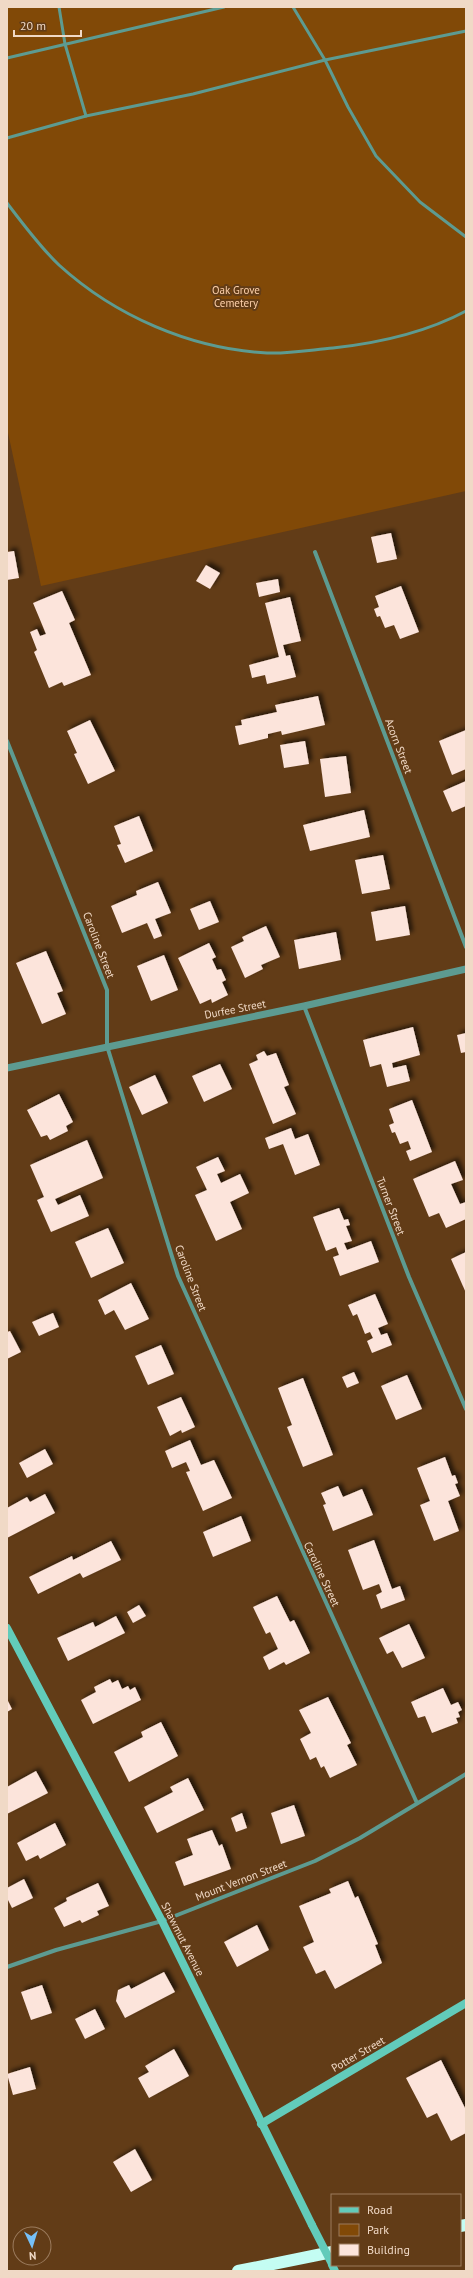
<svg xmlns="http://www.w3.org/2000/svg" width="473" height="2278" font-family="'PT Sans',sans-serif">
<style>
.green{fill:#814907}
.building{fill:#fce4db;filter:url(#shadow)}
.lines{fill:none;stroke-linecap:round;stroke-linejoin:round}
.service{stroke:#5d9b91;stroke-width:3}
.minor{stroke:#5d9b91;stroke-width:4}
.tertiary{stroke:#5d9b91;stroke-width:7}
.secondary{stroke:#62cbba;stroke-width:8}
.motorway{stroke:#c4fdf3;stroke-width:12}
.secondary-bridge{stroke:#62cbba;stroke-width:8}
.labels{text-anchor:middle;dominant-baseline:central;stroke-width:4;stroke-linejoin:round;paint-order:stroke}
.park-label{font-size:11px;fill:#fdd0aa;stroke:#623c17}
.street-label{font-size:11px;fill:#f0d9c6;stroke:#623c17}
</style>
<defs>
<filter id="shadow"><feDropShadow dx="3.5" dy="-3.5" stdDeviation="2" flood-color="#0009"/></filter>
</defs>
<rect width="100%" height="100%" fill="#623c17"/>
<path class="green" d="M7 7H466V491L41 586 7 428Z"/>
<g class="building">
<path d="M391 533 397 559 377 563 371 537Z"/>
<path d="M14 551 19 578 7 580V552Z"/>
<path d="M206 565 220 573 210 589 196 581Z"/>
<path d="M278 579 280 592 259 597 256 583Z"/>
<path d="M401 586 419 632 400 639 394 625 385 628 380 616 377 617 374 609 379 607 375 596Z"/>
<path d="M62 591 75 620 69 623 91 675 64 686 62 682 49 688 34 652 37 650 30 632 37 629 40 636 46 634 33 603Z"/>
<path d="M290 597 301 641 283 645 286 656 290 655 296 677 267 684 265 675 252 678 249 665 279 657 265 603Z"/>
<path d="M318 696 325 725 282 735 281 731 268 734V738L239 745 235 726 242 725 241 720 277 712 275 705Z"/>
<path d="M90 720 115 771 88 784 74 754 77 753 67 731Z"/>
<path d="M466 730V769L452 775 439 741Z"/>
<path d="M305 741 309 764 284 768 280 745Z"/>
<path d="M346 756 351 793 325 797 320 759Z"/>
<path d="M466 781V806L452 812 443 791Z"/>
<path d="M364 810 370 837 310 851 303 825Z"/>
<path d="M139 816 153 851 125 863 117 845 121 844 114 826Z"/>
<path d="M383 855 390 889 362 894 355 860Z"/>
<path d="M158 882 171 913 155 919 162 936 154 939 147 923 122 933 111 906 137 895 136 891Z"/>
<path d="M210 901 219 922 199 930 190 909Z"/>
<path d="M405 906 410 935 376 941 371 912Z"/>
<path d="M266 926 280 957 261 965 263 969 245 978 231 947 244 941 242 937Z"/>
<path d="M336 932 341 960 299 969 294 940Z"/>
<path d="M209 943 216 957 212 959 217 970 221 969 226 980 222 982 228 995 212 1003 211 999 200 1004 178 958Z"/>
<path d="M46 951 63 991 57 993 66 1014 42 1024 16 963Z"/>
<path d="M164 955 178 990 151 1001 137 966Z"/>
<path d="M413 1027 420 1055 392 1063 393 1068 406 1065 410 1081 387 1087 381 1064 370 1067 363 1040Z"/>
<path d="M466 1033V1052L461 1053 457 1035Z"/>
<path d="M264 1051 267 1056 276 1053 289 1085 284 1087 296 1114 273 1124 249 1064 258 1060 256 1055Z"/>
<path d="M220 1064 232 1089 204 1102 192 1076Z"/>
<path d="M155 1075 168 1103 142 1115 129 1087Z"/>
<path d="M59 1094 73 1122 66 1126 68 1131 50 1140 47 1135 41 1137 27 1110Z"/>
<path d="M412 1100 432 1152 410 1161 406 1151 411 1149 408 1141 400 1144 395 1132 392 1133 389 1125 394 1123 389 1109Z"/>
<path d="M291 1128 295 1139 308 1134 320 1165 295 1175 283 1144 269 1149 265 1138Z"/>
<path d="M87 1140 103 1178 55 1199 58 1205 80 1195 89 1216 51 1232 37 1200 44 1197 30 1165Z"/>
<path d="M218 1157 225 1171 217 1174 221 1183 240 1174 249 1193 230 1202 242 1229 216 1241 195 1195 207 1190 196 1167Z"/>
<path d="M455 1161 463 1180 451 1184 460 1204 466 1202V1219L446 1228 439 1213 429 1217 413 1179Z"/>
<path d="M339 1208 344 1220 348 1219 350 1225 346 1226 352 1241 344 1243 347 1250 371 1241 379 1262 340 1276 333 1257 339 1255 336 1247 326 1251 313 1217Z"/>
<path d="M108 1228 124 1263 91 1278 75 1242Z"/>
<path d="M466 1252V1293L451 1259Z"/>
<path d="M131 1283 149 1319 125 1330 114 1310 105 1315 98 1300Z"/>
<path d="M375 1294 388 1324 378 1328 381 1335 387 1333 392 1345 372 1353 367 1341 373 1338 370 1332 365 1334 357 1314 353 1316 348 1305Z"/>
<path d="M53 1313 59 1327 39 1336 32 1322Z"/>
<path d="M10 1331 21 1352 7 1359V1332Z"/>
<path d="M161 1345 174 1374 148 1385 135 1356Z"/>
<path d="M354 1372 359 1383 347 1388 342 1377Z"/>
<path d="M407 1375 422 1409 396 1420 381 1386Z"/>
<path d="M303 1378 333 1455 303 1467 287 1427 292 1425 278 1388Z"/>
<path d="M181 1397 195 1427 182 1433 181 1430 170 1436 157 1407Z"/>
<path d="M190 1440 201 1465 214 1460 232 1498 203 1511 186 1472 190 1471 186 1462 172 1468 165 1451Z"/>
<path d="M45 1449 53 1464 27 1478 19 1463Z"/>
<path d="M445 1457 452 1476 455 1475 458 1483 455 1484 460 1496 448 1501 459 1531 434 1541 420 1505 430 1501 417 1468Z"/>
<path d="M338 1486 343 1497 362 1489 373 1515 333 1531 323 1505 326 1504 321 1493Z"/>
<path d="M45 1494 55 1513 7 1538V1508L27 1497 30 1502Z"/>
<path d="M241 1516 251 1541 213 1557 203 1532Z"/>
<path d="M374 1540 392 1589 400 1586 405 1600 381 1609 376 1595 382 1592 379 1584 363 1590 348 1550Z"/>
<path d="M111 1541 121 1560 83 1578 80 1573 38 1594 29 1577 72 1556 73 1560Z"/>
<path d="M277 1596 290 1622 294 1620 310 1653 286 1665 284 1662 269 1670 263 1657 278 1649 270 1632 266 1634 253 1607Z"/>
<path d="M139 1605 146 1616 133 1623 127 1612Z"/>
<path d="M116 1616 125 1633 68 1661 57 1638 93 1622 95 1627Z"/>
<path d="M409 1624 425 1658 402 1668 393 1651 387 1654 379 1638Z"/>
<path d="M110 1679 112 1683 118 1680 122 1689 128 1686 130 1690 135 1687 141 1700 93 1724 81 1700 96 1692 94 1687Z"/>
<path d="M443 1688 451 1705 458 1702 462 1710 458 1712 460 1717 456 1718 458 1723 432 1733 425 1716 418 1718 411 1702Z"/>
<path d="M328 1697 351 1743 347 1745 357 1765 330 1778 324 1766 321 1768 316 1757 310 1760 300 1739 311 1733 299 1710Z"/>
<path d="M7 1699 12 1709 7 1712Z"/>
<path d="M161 1722 178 1756 129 1782 114 1752 143 1737 141 1732Z"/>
<path d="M36 1771 48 1793 7 1814V1787Z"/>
<path d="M188 1778 204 1810 157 1833 144 1807 173 1792 170 1787Z"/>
<path d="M294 1805 305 1836 281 1844 271 1813Z"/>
<path d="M242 1813 247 1828 236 1832 231 1818Z"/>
<path d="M55 1823 66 1845 40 1859 38 1855 26 1861 17 1843Z"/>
<path d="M212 1830 219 1846 222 1844 231 1869 184 1886 175 1862 193 1855 187 1839Z"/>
<path d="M24 1879 33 1898 12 1908 7 1898V1888Z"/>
<path d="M348 1881 355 1898 358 1896 378 1944 375 1945 382 1963 335 1989 325 1970 316 1974 303 1947 314 1942 299 1906 331 1893 329 1889Z"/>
<path d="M98 1883 109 1906 97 1911 99 1915 82 1923 80 1920 64 1927 54 1908 67 1901 66 1898Z"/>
<path d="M257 1925 269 1950 237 1967 224 1942Z"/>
<path d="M164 1972 175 1992 125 2018 116 2001 118 1990 129 1985 131 1989Z"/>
<path d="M42 1985 52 2013 31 2020 21 1992Z"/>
<path d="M95 2009 105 2029 85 2039 75 2019Z"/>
<path d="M174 2049 189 2076 149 2098 138 2078 149 2072 145 2066Z"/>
<path d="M441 2060 466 2110V2133L451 2141 437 2113 427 2118 406 2078Z"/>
<path d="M30 2067 36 2089 13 2095 7 2074Z"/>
<path d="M135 2149 152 2180 131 2192 113 2162Z"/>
</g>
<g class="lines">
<g class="service">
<path d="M59 7 65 44 86 116"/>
<path d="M293 7 325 60 348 107 376 156 420 202 466 237"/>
<path d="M7 58 224 7"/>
<path d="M7 138 86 116 193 94 325 60 466 31"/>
<path d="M7 203C23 224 40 247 59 265 115 316 191 349 267 353 288 354 311 350 333 348 379 343 425 333 466 311"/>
</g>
<g class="minor">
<path d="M315 552 466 947"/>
<path d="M7 741 107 990V1046L178 1276 417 1803"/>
<path d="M304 1006 409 1277 466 1409"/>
<path d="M7 1967 56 1950 162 1921 315 1861 360 1838 466 1774"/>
</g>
<path class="tertiary" d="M7 1068 304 1006 466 969"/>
<g class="secondary">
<path d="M7 1628 162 1921 312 2225"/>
<path d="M261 2124 466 2003"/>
<path d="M332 2265 335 2271"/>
</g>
<g class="motorway">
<path d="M460 2226 466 2225"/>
<path d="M238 2271 332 2252"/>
</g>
<path class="secondary-bridge" d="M312 2225 332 2264"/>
</g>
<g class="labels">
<g class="park-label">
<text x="236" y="290">Oak Grove<tspan x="236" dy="13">Cemetery</tspan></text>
</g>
<g class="street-label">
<text transform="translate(399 746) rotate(69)">Acorn Street</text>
<text transform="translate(99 945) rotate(69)">Caroline Street</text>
<text transform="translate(235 1009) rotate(-11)">Durfee Street</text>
<text transform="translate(391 1206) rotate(69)">Turner Street</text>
<text transform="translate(191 1278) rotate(69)">Caroline Street</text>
<text transform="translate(322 1574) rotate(65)">Caroline Street</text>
<text transform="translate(241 1880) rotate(-21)">Mount Vernon Street</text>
<text transform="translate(183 1939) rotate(63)">Shawmut Avenue</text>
<text transform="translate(358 2054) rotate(-30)">Potter Street</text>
</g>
</g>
<rect width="473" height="2278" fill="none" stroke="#f0d9c6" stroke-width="16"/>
<rect x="331" y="2194" width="130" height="72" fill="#623c17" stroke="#9b7b5d"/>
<rect x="339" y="2207" width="20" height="6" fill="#62cbba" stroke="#9b7b5d"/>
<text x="367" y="2214" font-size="12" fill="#f0d9c6">Road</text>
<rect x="339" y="2224" width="20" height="12" fill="#814907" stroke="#9b7b5d"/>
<text x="367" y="2234" font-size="12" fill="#f0d9c6">Park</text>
<rect x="339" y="2244" width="20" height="12" fill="#fce4db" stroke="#9b7b5d"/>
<text x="367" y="2254" font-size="12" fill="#f0d9c6">Building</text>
<g transform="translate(32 2246) rotate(176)"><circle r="19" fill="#623c17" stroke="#9b7b5d"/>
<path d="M0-3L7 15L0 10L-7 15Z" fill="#76c0f7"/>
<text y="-6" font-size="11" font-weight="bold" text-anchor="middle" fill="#f0d9c6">N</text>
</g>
<path d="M14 30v6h67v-6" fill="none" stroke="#f0d9c6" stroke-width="2"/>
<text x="20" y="30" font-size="12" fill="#f0d9c6" stroke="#623c17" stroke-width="3" paint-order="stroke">20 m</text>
</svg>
